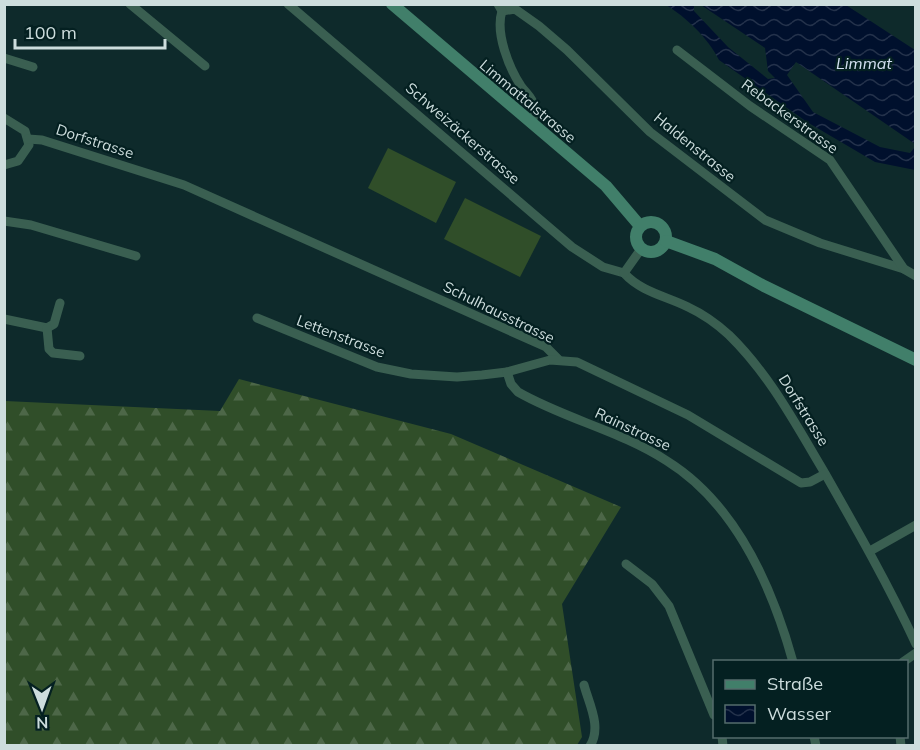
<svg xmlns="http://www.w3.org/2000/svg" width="920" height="750" font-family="Mulish,sans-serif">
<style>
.forest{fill:url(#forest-firs)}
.garden{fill:#304e29}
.water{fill:url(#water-waves)}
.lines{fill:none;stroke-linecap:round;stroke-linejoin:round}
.street{stroke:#3a5f51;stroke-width:9}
.secondary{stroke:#417f6a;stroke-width:12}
.labels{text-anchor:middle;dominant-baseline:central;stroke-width:4.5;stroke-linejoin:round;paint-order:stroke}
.street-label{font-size:15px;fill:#cddddd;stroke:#042021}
.water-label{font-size:16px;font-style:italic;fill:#d3e0f2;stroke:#042021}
</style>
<defs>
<pattern id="forest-firs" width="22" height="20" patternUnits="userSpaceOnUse" patternTransform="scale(1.5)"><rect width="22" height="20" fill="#304e29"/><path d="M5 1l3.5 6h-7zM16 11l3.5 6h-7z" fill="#4d6748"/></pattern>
<pattern id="water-waves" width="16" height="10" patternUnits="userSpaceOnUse" patternTransform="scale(1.5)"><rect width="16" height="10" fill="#00102d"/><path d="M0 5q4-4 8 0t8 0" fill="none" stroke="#24324b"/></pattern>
</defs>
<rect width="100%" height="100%" fill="#0e2a2b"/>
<path class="forest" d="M239 379 451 434 621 507 562 604 582 737 577 745H5V401L220 411Z"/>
<g class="garden">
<path d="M388 148 456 182 436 223 368 188Z"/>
<path d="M465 198 541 236 520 277 444 239Z"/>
</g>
<path class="water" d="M666 5H694V11L728 47 768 79 775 78 768 71 765 48 701 5H846L915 50V144L796 62 787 75 813 112 880 147 910 153 915 147V170L875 162 807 122 719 60C708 38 686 17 666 5Z"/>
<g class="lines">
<g class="street">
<path d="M130 4 205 66"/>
<path d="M288 4 572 247 603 267 624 273"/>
<path d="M498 4 502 11 515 9 539 26 567 50 650 132 765 220 820 243 904 269"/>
<path d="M502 11C495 33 509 68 521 86 526 93 533 98 534 106 536 113 534 118 530 123"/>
<path d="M677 50 750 106 830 160 904 269 916 276"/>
<path d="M4 58 33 67"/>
<path d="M4 118 25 131 29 145 18 161 4 165"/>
<path d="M28 139 42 140 184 185 546 347 558 359"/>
<path d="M4 221 31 225 136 256"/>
<path d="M624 273C641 292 666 296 688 307 703 314 717 324 729 335 769 374 795 423 823 470 856 528 888 584 916 644"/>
<path d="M624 273 641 249"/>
<path d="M257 318 377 367 411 374 457 377 482 375 507 372 550 360 577 362 688 415 801 483 810 482 825 474"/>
<path d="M4 319 47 328 54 324 60 303"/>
<path d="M47 328 49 349 53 353 80 356"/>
<path d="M507 372 511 384 518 392C565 419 621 431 667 461 736 504 772 586 793 662"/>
<path d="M870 551 916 525"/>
<path d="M626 564 652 584 669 606 714 715"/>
<path d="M903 662 916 653"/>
<path d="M584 685C589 704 602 727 590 746"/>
<path d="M722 736 723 746"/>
<path d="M814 736 816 746"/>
<path d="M900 736 901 746"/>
</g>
<g class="secondary">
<path d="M392 4 606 186 640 226"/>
<circle cx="651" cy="237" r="15"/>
<path d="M666 241 715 259 764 286 916 360"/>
</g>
</g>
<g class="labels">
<g class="street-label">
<text transform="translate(528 101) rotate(40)">Limmattalstrasse</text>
<text transform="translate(790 116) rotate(36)">Rebackerstrasse</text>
<text transform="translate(463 133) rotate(41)">Schweizäckerstrasse</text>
<text transform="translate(95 141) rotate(18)">Dorfstrasse</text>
<text transform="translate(695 147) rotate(39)">Haldenstrasse</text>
<text transform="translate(499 312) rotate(26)">Schulhausstrasse</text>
<text transform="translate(341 336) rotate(21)">Lettenstrasse</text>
<text transform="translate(804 410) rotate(58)">Dorfstrasse</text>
<text transform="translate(633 429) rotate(25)">Rainstrasse</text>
</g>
<g class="water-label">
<text x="864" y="63">Limmat</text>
</g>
</g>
<rect width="920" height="750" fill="none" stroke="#cddddd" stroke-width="12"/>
<rect x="713" y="660" width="195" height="78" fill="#042021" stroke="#546c6c" stroke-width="1.5"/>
<rect x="725" y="680" width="30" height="9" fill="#417f6a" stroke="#546c6c" stroke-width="1.5"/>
<text x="767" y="690" font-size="18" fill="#cddddd">Straße</text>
<rect x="725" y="705" width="30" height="18" fill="url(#water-waves)" stroke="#546c6c" stroke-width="1.5"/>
<text x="767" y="720" font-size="18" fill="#cddddd">Wasser</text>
<g transform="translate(42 708) rotate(179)" stroke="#042021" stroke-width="4.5" paint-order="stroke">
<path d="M0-4.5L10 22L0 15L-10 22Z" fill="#cddddd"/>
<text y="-9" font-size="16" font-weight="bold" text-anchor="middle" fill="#cddddd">N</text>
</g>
<path d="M15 39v9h150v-9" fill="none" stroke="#cddddd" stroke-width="3"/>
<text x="24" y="39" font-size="18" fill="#cddddd" stroke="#042021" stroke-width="4.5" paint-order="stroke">100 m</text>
</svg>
